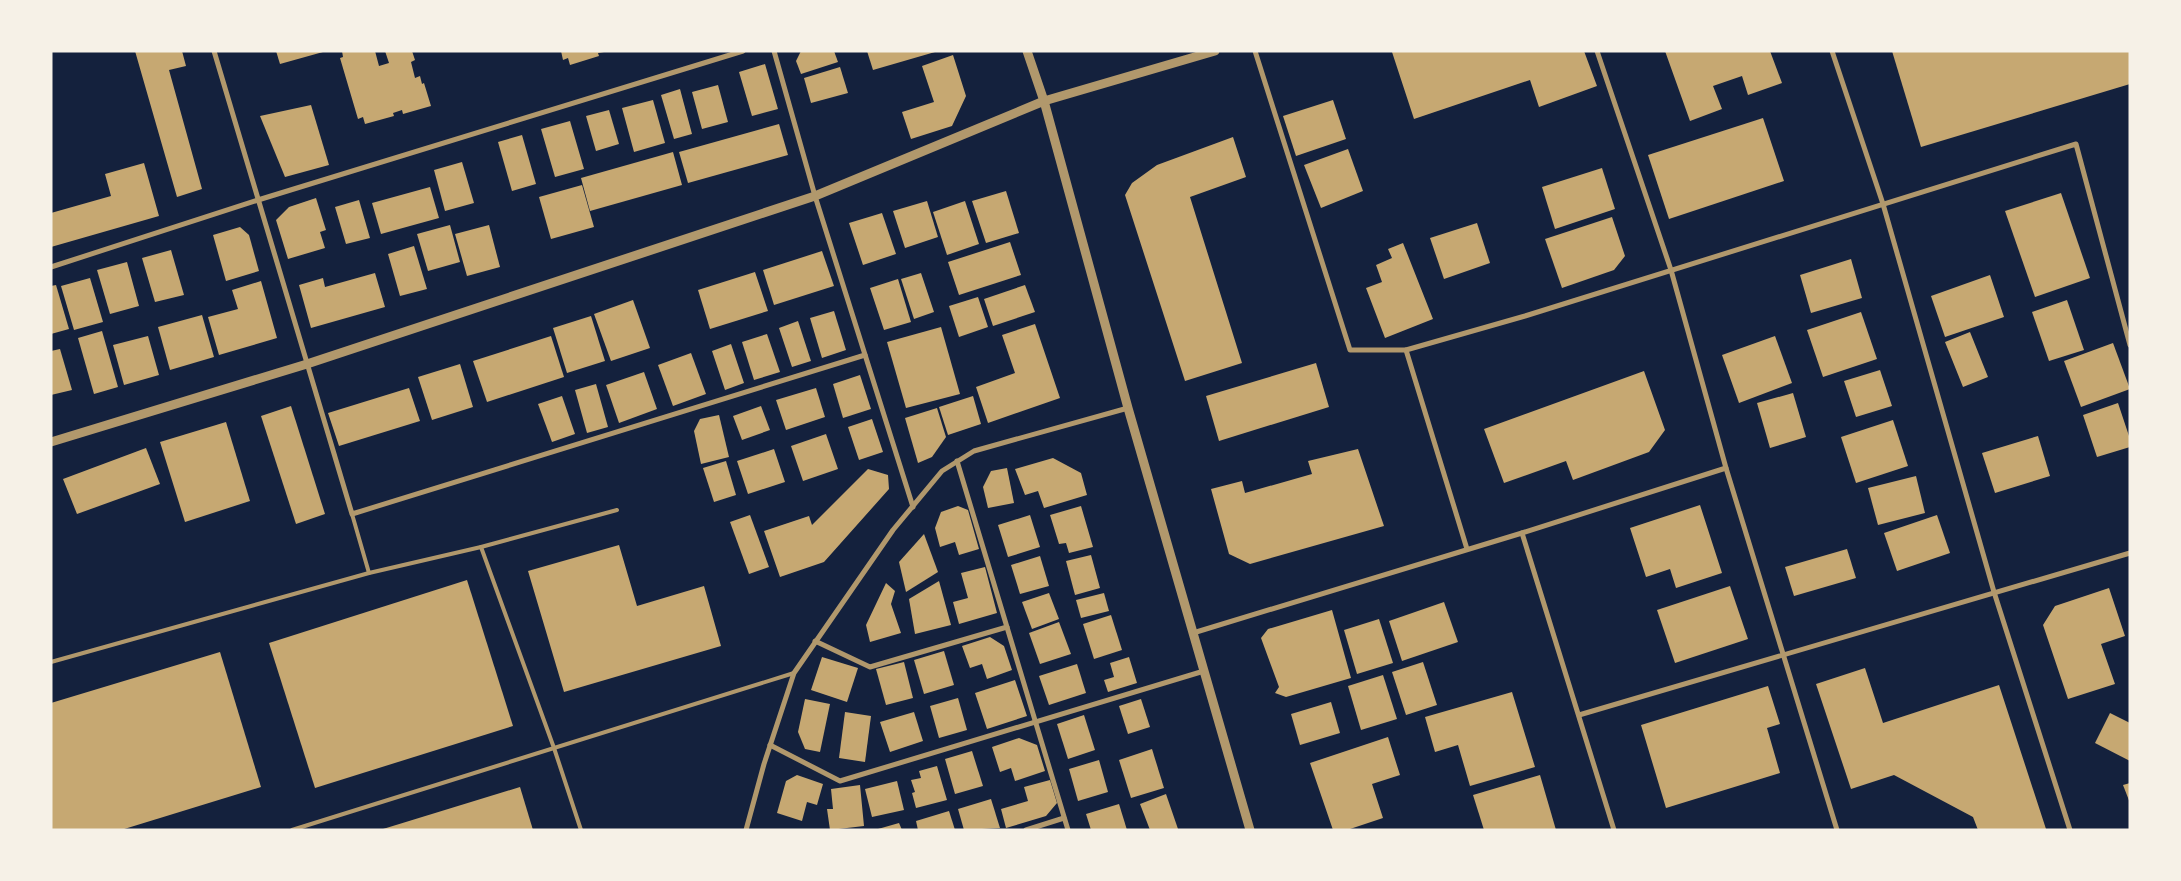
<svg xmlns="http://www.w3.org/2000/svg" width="2181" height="881" font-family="'Open Sans',sans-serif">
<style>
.building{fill:#c6a872}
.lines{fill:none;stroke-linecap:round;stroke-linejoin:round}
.service{stroke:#b1986c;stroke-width:4}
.minor{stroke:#b1986c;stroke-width:5}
.tertiary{stroke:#b1986c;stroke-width:9}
</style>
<rect width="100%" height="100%" fill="#14213d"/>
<g class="building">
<path d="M135 51H182L186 66 169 70 202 189 177 197Z"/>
<path d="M276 51H323V52L280 64Z"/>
<path d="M342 51H375L379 66 389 63 385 51H412L415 60 411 62 415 78 420 76 422 84 424 83 431 106 403 114 402 110 393 113 394 116 365 124 363 117 358 119 340 58 343 57Z"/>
<path d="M561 51H604V52L598 53 599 56 570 65 568 58 563 60Z"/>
<path d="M801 51H834L838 62 801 74 796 61Z"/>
<path d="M867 51H935V52L873 70Z"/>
<path d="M1396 51H1584L1597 86 1539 107 1530 80 1414 119 1392 52Z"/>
<path d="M1665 51H1770L1782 83 1748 95 1742 76 1713 86 1722 109 1690 121Z"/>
<path d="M1892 51H2130V84L1921 147Z"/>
<path d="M953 55 966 96 952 126 911 139 902 112 934 102 922 66Z"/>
<path d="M765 64 778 109 752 116 739 72Z"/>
<path d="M840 67 848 93 811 103 804 78Z"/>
<path d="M718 85 728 122 702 129 692 92Z"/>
<path d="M680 89 692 134 674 139 661 95Z"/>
<path d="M653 100 665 143 634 152 622 108Z"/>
<path d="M1333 100 1346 139 1296 156 1283 116Z"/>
<path d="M311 105 329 165 285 177 260 116Z"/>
<path d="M609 110 619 144 596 151 586 116Z"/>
<path d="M1763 118 1784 181 1669 219 1648 155Z"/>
<path d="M570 121 584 169 555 177 541 129Z"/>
<path d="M779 124 788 155 688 183 679 152Z"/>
<path d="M522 135 536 184 512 191 498 142Z"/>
<path d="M1233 137 1246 177 1190 197 1242 363 1185 381 1125 195 1132 183 1157 165Z"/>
<path d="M1348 149 1363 191 1321 208 1304 165Z"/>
<path d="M673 152 682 185 590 211 581 178Z"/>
<path d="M462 162 474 203 445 211 434 170Z"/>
<path d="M144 163 159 216 51 247V213L111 196 105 174Z"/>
<path d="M1602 168 1615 209 1555 229 1542 187Z"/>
<path d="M582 185 594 227 551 239 539 197Z"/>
<path d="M430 187 439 218 381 234 372 203Z"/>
<path d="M1006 191 1019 233 986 243 972 201Z"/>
<path d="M2061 193 2090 278 2035 297 2005 211Z"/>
<path d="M316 198 326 230 320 232 325 248 288 259 276 220 289 207Z"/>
<path d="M359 200 370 238 346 244 335 207Z"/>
<path d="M927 201 938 237 905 248 893 211Z"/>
<path d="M965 201 979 244 947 255 933 212Z"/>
<path d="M882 213 896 254 863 265 849 223Z"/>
<path d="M1612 217 1625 256 1614 270 1562 288 1545 239Z"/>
<path d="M1477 223 1490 263 1444 279 1430 238Z"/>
<path d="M450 225 460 262 428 271 417 234Z"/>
<path d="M489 225 500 267 467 276 455 234Z"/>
<path d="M240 227 249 235 259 271 226 281 213 235Z"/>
<path d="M1010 242 1021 275 959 295 948 262Z"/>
<path d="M1403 243 1433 319 1385 338 1366 288 1382 282 1376 265 1392 258 1388 249Z"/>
<path d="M414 246 427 289 400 296 388 254Z"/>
<path d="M171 250 184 295 155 302 142 258Z"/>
<path d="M822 251 834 286 774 305 763 270Z"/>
<path d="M1851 259 1862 298 1811 313 1800 275Z"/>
<path d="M127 262 139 306 110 314 97 270Z"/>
<path d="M755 272 768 311 710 329 698 290Z"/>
<path d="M375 273 385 307 311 328 299 285 323 278 325 287Z"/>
<path d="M921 273 934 312 914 319 901 279Z"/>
<path d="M1990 275 2004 317 1945 337 1931 296Z"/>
<path d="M90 278 103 322 74 330 61 286Z"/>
<path d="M898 279 911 322 884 330 870 288Z"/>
<path d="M261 281 277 338 219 355 208 317 238 309 232 290Z"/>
<path d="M56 285 69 329 51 334V286Z"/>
<path d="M1025 285 1035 312 993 326 984 299Z"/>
<path d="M978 297 988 327 959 337 949 306Z"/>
<path d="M633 300 650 348 611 361 594 314Z"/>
<path d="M2067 300 2084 350 2049 361 2032 312Z"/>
<path d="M834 311 846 350 822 358 810 318Z"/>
<path d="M1861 312 1877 359 1823 377 1807 330Z"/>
<path d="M202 315 214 357 170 370 158 327Z"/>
<path d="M591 316 605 361 567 373 553 328Z"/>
<path d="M798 321 811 361 792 367 779 328Z"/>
<path d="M1035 324 1060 398 988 423 976 387 1015 373 1002 335Z"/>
<path d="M941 327 960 394 906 408 887 342Z"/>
<path d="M102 331 118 387 94 394 78 338Z"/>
<path d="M1970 332 1988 377 1963 387 1945 342Z"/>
<path d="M767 334 780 372 754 380 742 342Z"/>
<path d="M148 336 159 375 124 385 113 345Z"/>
<path d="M551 336 564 377 487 402 473 361Z"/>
<path d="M1775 336 1792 383 1739 403 1722 355Z"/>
<path d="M2113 343 2130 389 2081 407 2064 361Z"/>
<path d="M731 344 744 383 725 390 712 351Z"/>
<path d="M60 349 72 390 51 395V351Z"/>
<path d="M691 353 706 394 673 406 658 365Z"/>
<path d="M1316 363 1329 407 1219 441 1206 396Z"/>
<path d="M460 364 473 407 432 420 418 377Z"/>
<path d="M1880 370 1892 406 1856 417 1844 381Z"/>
<path d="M1644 371 1665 430 1649 452 1573 480 1566 461 1504 483 1484 429Z"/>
<path d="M644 372 657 409 619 423 606 385Z"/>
<path d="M860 375 871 409 843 418 833 384Z"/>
<path d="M596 384 608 427 587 433 575 390Z"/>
<path d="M409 388 420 421 339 446 328 413Z"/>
<path d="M816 388 825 417 786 430 776 400Z"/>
<path d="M1793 393 1806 437 1770 448 1757 403Z"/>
<path d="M562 396 575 434 552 442 538 404Z"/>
<path d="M973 396 981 424 948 435 939 407Z"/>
<path d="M2118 403 2130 439V447L2097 457 2083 415Z"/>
<path d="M291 406 325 514 296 524 261 416Z"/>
<path d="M761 406 770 430 742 440 733 416Z"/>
<path d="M937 408 946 437 932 457 918 463 905 418Z"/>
<path d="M719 415 729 457 701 464 694 431 700 419Z"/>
<path d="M872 419 883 452 859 460 848 427Z"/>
<path d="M1893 420 1908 466 1856 483 1841 437Z"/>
<path d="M226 422 250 501 185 522 160 442Z"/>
<path d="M826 434 838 469 803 481 791 446Z"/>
<path d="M2038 436 2050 476 1995 493 1982 453Z"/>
<path d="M146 448 160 484 77 514 63 479Z"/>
<path d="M774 449 785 482 748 494 737 461Z"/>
<path d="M1358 449 1384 526 1250 564 1229 554 1211 489 1242 481 1245 493 1312 474 1308 461Z"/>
<path d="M1053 458 1081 473 1087 495 1044 508 1038 491 1025 495 1015 469Z"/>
<path d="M726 461 736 495 714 502 703 468Z"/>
<path d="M1007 468 1014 503 988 508 983 487 991 471Z"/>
<path d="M868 469 888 475 889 489 824 562 780 577 764 531 809 516 812 525Z"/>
<path d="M1916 476 1925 513 1878 525 1868 488Z"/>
<path d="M1700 505 1722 573 1676 588 1670 569 1646 577 1630 528Z"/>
<path d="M958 506 968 510 979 549 959 555 955 542 940 547 935 528 941 512Z"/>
<path d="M1081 506 1093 547 1069 553 1066 543 1059 544 1050 515Z"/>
<path d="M750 515 769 567 749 574 730 522Z"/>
<path d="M1030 515 1040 547 1008 557 998 525Z"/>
<path d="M1937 515 1950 553 1897 571 1884 533Z"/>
<path d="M924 534 938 572 906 592 899 562Z"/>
<path d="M619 545 637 606 704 586 721 646 564 692 528 571Z"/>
<path d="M1847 549 1856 578 1794 596 1785 567Z"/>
<path d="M1091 555 1100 588 1075 595 1066 561Z"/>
<path d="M1040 556 1049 586 1020 594 1011 565Z"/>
<path d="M985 567 997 613 959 624 953 602 968 598 961 573Z"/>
<path d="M467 580 513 726 315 788 269 643Z"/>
<path d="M939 581 951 625 915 634 909 599Z"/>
<path d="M886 583 895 591 891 604 901 633 870 642 866 625Z"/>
<path d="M1730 586 1748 639 1675 663 1657 610Z"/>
<path d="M2109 588 2125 636 2101 644 2115 684 2068 699 2043 625 2055 606Z"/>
<path d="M1049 593 1059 619 1032 629 1022 602Z"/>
<path d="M1104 593 1109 611 1081 618 1076 600Z"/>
<path d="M1444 602 1458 642 1402 661 1389 621Z"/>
<path d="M1332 610 1351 678 1286 697 1275 693 1279 687 1261 638 1268 629Z"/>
<path d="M1111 615 1122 650 1094 659 1083 624Z"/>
<path d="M1379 619 1393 663 1357 674 1344 630Z"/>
<path d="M1059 622 1071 654 1040 664 1029 633Z"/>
<path d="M990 637 1004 646 1012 670 987 679 982 664 970 668 962 646Z"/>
<path d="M944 651 954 685 924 694 914 660Z"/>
<path d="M220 652 261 787 121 830H51V703Z"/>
<path d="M822 657 858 668 847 702 811 690Z"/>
<path d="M1129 657 1137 683 1108 692 1104 680 1114 677 1110 663Z"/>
<path d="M904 662 913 698 886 705 876 669Z"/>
<path d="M1423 662 1437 705 1406 715 1392 672Z"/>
<path d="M1077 664 1086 693 1049 705 1039 676Z"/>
<path d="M1865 668 1883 723 1999 685 2046 829 1978 830 1973 817 1894 775 1851 789 1816 684Z"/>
<path d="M1383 675 1397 719 1361 730 1348 686Z"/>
<path d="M1015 680 1027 716 987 729 975 693Z"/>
<path d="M1768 686 1780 724 1767 728 1780 773 1666 808 1641 725Z"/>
<path d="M1512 692 1535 767 1470 786 1458 745 1435 752 1425 717Z"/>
<path d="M958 698 967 730 939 738 930 706Z"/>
<path d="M805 699 830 704 820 752 805 749 798 732Z"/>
<path d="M1141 699 1150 727 1128 734 1119 706Z"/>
<path d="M1331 702 1340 733 1300 745 1291 714Z"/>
<path d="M845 712 871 716 865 762 839 758Z"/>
<path d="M914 712 923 741 890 752 880 722Z"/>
<path d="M2110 713 2130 723V761L2095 743Z"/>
<path d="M1084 715 1095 750 1068 759 1057 724Z"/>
<path d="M1388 737 1400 775 1372 784 1383 818 1347 830H1333L1310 763Z"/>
<path d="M1019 738 1037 745 1045 771 1015 781 1011 768 1000 772 992 747Z"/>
<path d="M1152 749 1164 788 1131 798 1119 760Z"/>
<path d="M972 751 983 786 955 794 945 759Z"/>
<path d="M1099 760 1108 792 1078 801 1069 769Z"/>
<path d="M937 766 947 800 916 808 912 793 915 792 911 780 921 778 919 771Z"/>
<path d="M797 775 823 784 817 805 807 802 802 821 777 813 786 781Z"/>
<path d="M1540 775 1556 830H1484L1473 795Z"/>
<path d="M1050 780 1057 803 1046 816 1006 828 1001 809 1028 801 1024 787Z"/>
<path d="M897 781 904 810 872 817 865 789Z"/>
<path d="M2130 783V803L2123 785Z"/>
<path d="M860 785 864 826 830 830 827 809H833L831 789Z"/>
<path d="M520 787 533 830H383V829Z"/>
<path d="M1166 794 1178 829 1150 830 1140 804Z"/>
<path d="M991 799 1000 828 964 830 958 809Z"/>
<path d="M1119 804 1127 830H1091L1086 814Z"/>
<path d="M949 811 955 830H918L916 821Z"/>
<path d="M899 823 902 830H878V829Z"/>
</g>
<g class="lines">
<g class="service">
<path d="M352 514 369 573"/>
<path d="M481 547 554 748 581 830"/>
<path d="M51 662 369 573 481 547 617 510"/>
<path d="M292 830 794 673"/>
</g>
<g class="minor">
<path d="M214 51 352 514 865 355"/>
<path d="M774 51 815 196 913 507"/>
<path d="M1255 51 1350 350H1406L1467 549"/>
<path d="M1597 51 1671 270 1726 468 1837 830"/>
<path d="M1832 51 1883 204 1994 592 2070 830"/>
<path d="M51 267 258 200 743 51"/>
<path d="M1406 350 1525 316 2076 144 2130 345"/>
<path d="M957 461 1068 830"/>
<path d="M1522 533 1614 830"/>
<path d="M1193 633 1522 533 1726 468"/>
<path d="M815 641 870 667 1007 627"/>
<path d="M1579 715 2130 553"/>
<path d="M770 745 840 781 1204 671"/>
<path d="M746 830 764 764 794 673 893 530 942 471 974 451 1128 408"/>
<path d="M1026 830 1064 818"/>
</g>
<g class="tertiary">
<path d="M1027 51 1044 101 1128 408 1250 830"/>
<path d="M51 442 307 364 815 196 1044 101 1215 51"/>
</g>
</g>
<rect width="2181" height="881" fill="none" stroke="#f6f1e7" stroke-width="105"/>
</svg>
